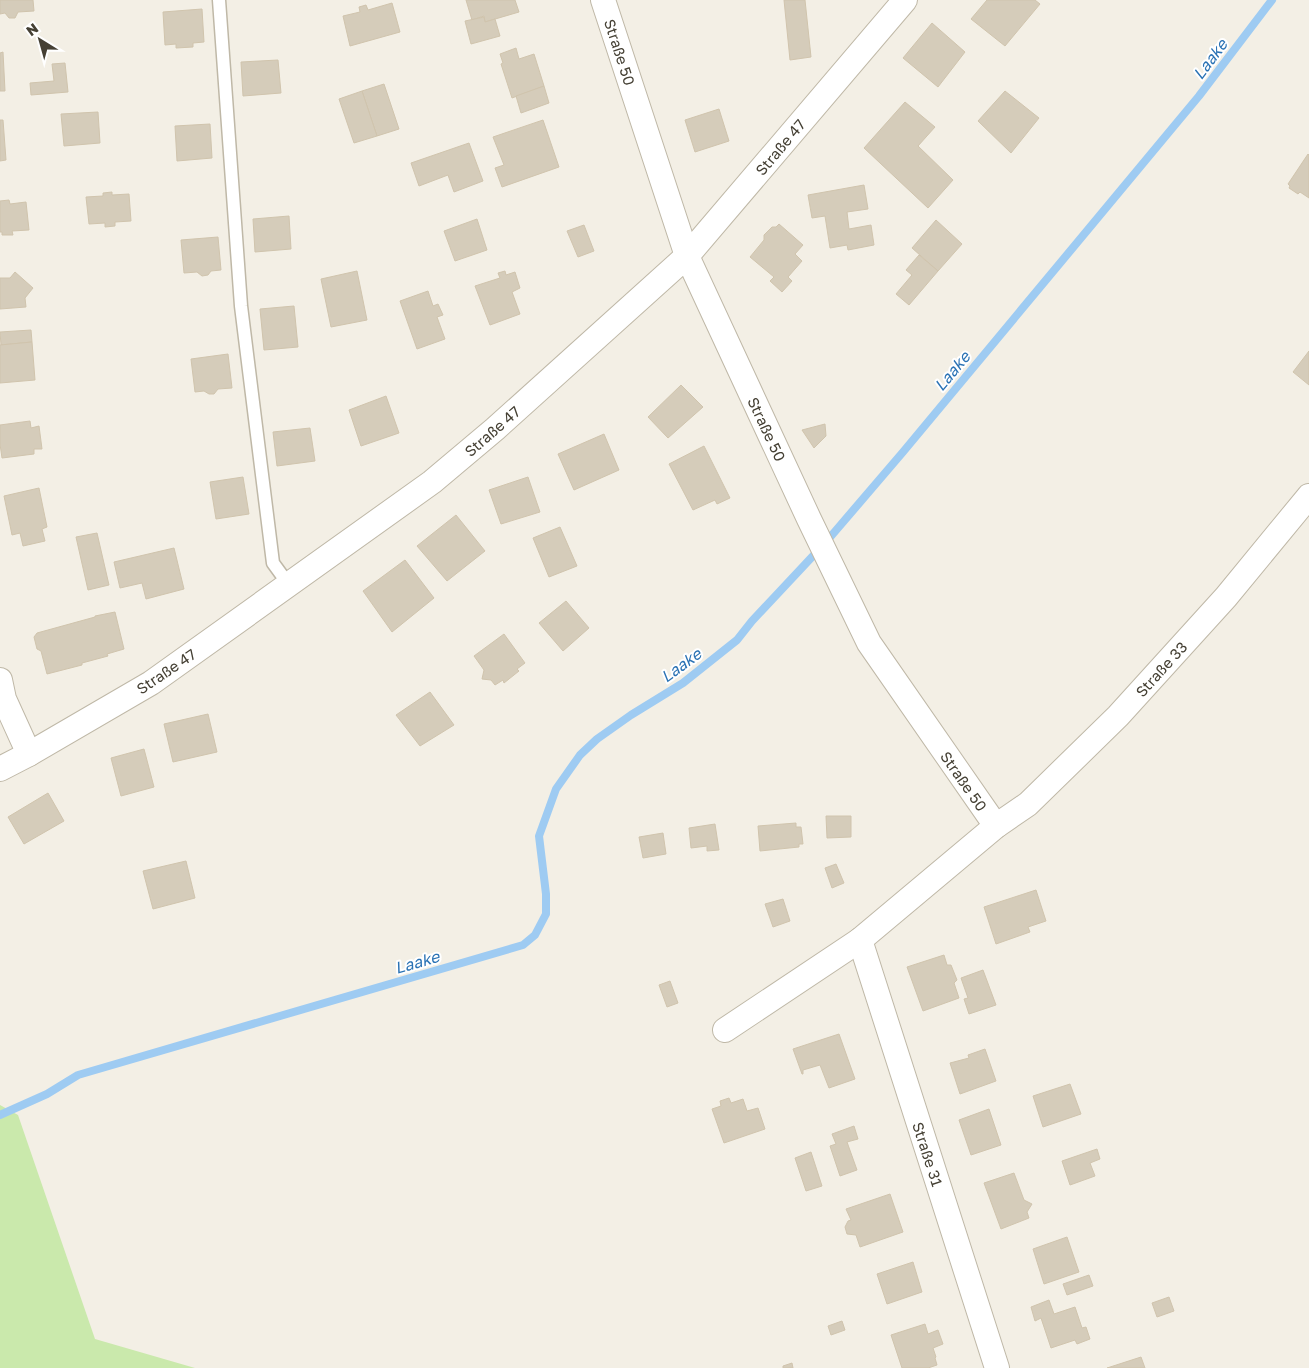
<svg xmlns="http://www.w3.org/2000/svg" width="1309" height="1368" font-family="'Golos Text',sans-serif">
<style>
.green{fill:#cae9ac}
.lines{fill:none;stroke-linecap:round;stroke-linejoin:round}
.stream{stroke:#9ecbf2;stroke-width:8}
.building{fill:#d5ccba;stroke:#d0c4ad}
.service-casing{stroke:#bfb8a7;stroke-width:15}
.minor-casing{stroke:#bfb8a7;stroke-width:26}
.service{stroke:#fff;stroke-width:12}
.minor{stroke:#fff;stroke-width:24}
.labels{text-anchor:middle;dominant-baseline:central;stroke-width:4;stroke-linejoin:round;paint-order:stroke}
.street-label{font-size:15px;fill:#454034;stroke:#fff}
.water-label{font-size:16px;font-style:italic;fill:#2a72b4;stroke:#fff}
</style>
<rect width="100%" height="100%" fill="#f3efe5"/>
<path class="green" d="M0 1105 18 1115 95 1339 195 1368H0Z"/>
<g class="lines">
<path class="stream" d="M0 1115 47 1094 78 1075 523 945 535 935 546 914V894L539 836 556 789 580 755 597 739 631 715 683 683 737 640 752 621 826 542 903 452 1199 96 1272 0"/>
</g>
<g class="building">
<path d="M0 0H33L34 11 18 12 15 18H9L5 13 0 14Z"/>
<path d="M466 0H515L519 12 485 22 484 16 472 20Z"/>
<path d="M784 0H805L811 57 790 60Z"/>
<path d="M987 0H1035L1040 4 1005 46 971 19Z"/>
<path d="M392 3 400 32 350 46 343 16 360 12 359 7 366 5 368 10Z"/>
<path d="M202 9 204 42 193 43V47L176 48V44L165 45 163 12Z"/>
<path d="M484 17 485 22 495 19 500 36 471 44 465 21Z"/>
<path d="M932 23 965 52 938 87 903 58Z"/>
<path d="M516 48 519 59 534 54 544 86 512 98 501 64 503 63 500 54Z"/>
<path d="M3 52 5 91H0V53Z"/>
<path d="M278 60 281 93 243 96 241 62Z"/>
<path d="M65 63 68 92 31 95 30 83 54 81 52 64Z"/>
<path d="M384 84 399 129 377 136 362 91Z"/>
<path d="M544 86 549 103 521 113 516 96Z"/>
<path d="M362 91 377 136 354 143 339 99Z"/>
<path d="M1005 91 1039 118 1011 153 978 121Z"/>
<path d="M905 102 935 127 918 146 953 180 928 208 864 148Z"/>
<path d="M719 109 729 141 695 152 685 120Z"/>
<path d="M98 112 100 143 64 146 61 114Z"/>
<path d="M0 120H3L6 160 0 161Z"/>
<path d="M543 120 559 167 502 187 495 168 504 165 493 137Z"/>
<path d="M210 124 212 158 177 161 175 126Z"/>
<path d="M469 143 483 181 454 192 448 175 419 186 411 163Z"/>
<path d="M1308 154 1309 155V198L1300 192 1298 194 1289 188 1290 186 1288 184Z"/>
<path d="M864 185 868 209 847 212 849 229 871 225 874 245 848 250 847 245 830 248 825 216 812 218 808 195Z"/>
<path d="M112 192V195L129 194 131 221 115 222V226L105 227V223L89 224 86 197 103 196V193Z"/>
<path d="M9 200 10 204 26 202 29 230 12 231 13 235H2V232H0V201Z"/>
<path d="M289 216 291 249 255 252 253 219Z"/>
<path d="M477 219 487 250 455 261 444 231Z"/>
<path d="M936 220 962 244 938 271 912 248Z"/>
<path d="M779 224 803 245 795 254 802 261 788 277 792 281 782 292 770 281 774 277 750 257 764 240V235L772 227H776Z"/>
<path d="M584 225 594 251 578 257 567 231Z"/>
<path d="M218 237 221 270 211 271 208 275 202 276 197 272 184 273 181 240Z"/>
<path d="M919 255 938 271 909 305 896 294 912 275 906 270Z"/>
<path d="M357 271 367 320 331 327 321 279Z"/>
<path d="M505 271 506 275 515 272 520 288 512 292 520 314 490 325 475 286 500 278 498 273Z"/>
<path d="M15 272 33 288 25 298 26 307 0 309V278H10Z"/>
<path d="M428 291 433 306 438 304 443 315 437 317 445 339 417 349 400 301Z"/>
<path d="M294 306 298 347 264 350 260 309Z"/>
<path d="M31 330 32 342 1 345 0 332Z"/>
<path d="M32 342 35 380 0 383V345Z"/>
<path d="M1309 351V385L1293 372Z"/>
<path d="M228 354 232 388 218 389 214 394H209L204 391 195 392 191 359Z"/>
<path d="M681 385 703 407 668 438 648 417Z"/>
<path d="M386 396 399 433 361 446 349 410Z"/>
<path d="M30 421 31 428 39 426 42 449H34V454L2 458 0 444V425Z"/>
<path d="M825 424 826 436 814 448 802 430Z"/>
<path d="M310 428 315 461 277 466 273 432Z"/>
<path d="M604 434 619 470 574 490 558 454Z"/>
<path d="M704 446 730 498 717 504 715 500 693 510 669 464Z"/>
<path d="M243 477 249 514 216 519 210 482Z"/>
<path d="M528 477 540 512 501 524 489 490Z"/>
<path d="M39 488 47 527 42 529 45 541 23 546 20 533 12 535 4 496Z"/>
<path d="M456 515 485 551 447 581 417 546Z"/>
<path d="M560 527 577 566 549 577 533 538Z"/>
<path d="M97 533 109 585 88 590 76 537Z"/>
<path d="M174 548 184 589 146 599 142 583 120 588 114 562Z"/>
<path d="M405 560 434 598 392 632 363 591Z"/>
<path d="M566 601 589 628 563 651 539 623Z"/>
<path d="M115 612 124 649 107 654 108 656 82 663V665L47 674 41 651 37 649 34 637 37 633 95 617V616Z"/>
<path d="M504 634 525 663 517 669 519 671 504 683 503 680 495 685 491 680 482 679 484 670 474 656Z"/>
<path d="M430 692 454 725 420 746 396 715Z"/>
<path d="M208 714 217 752 173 762 164 724Z"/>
<path d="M144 749 154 787 121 796 111 758Z"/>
<path d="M48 793 64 821 24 844 8 817Z"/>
<path d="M826 816H851V837L827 838Z"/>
<path d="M796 823V827H801L803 844H799V847L760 851 758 826Z"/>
<path d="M715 824 719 850 707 851V846L691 848 689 828Z"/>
<path d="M663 833 666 854 643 858 639 837Z"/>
<path d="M186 861 195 898 153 909 143 871Z"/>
<path d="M836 864 844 883 832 888 825 868Z"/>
<path d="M1036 890 1046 921 1028 927 1030 932 996 944 984 907Z"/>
<path d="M783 899 790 921 773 927 765 904Z"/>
<path d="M944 955 947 965H951L957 980 954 983 959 998 923 1011 907 967Z"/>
<path d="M983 970 996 1005 969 1014 964 999 968 998 961 978Z"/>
<path d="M670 981 678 1003 667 1007 659 985Z"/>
<path d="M839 1034 855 1079 829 1088 820 1065 803 1070V1074H802L793 1049Z"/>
<path d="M985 1049 996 1081 960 1094 950 1063 969 1058 968 1055Z"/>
<path d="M1070 1084 1081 1114 1043 1127 1033 1096Z"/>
<path d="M729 1098 731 1103 743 1099 747 1111 758 1108 765 1129 724 1143 712 1109 721 1106 720 1101Z"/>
<path d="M989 1109 1001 1145 971 1155 959 1120Z"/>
<path d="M854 1126 858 1139 847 1142 857 1170 840 1176 830 1146 836 1144 832 1134Z"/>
<path d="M1097 1149 1100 1159 1090 1163 1095 1176 1070 1185 1062 1161Z"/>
<path d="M811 1152 822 1186 806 1191 795 1158Z"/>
<path d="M1014 1173 1024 1200 1032 1204 1027 1212 1029 1218 1001 1229 984 1183Z"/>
<path d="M890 1194 903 1232 860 1247 856 1235 847 1234 845 1227 848 1221 851 1220 846 1209Z"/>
<path d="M1067 1237 1079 1272 1044 1284 1033 1249Z"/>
<path d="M913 1262 922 1292 887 1304 877 1274Z"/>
<path d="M1089 1275 1093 1286 1067 1295 1063 1284Z"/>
<path d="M1169 1297 1174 1311 1157 1317 1152 1303Z"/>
<path d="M1049 1300 1054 1314 1075 1307 1082 1328 1086 1327 1090 1339 1077 1344 1075 1340 1051 1348 1041 1318 1035 1321 1031 1307Z"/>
<path d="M842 1321 845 1330 831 1335 828 1326Z"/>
<path d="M925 1324 928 1334 938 1330 943 1344 933 1348 936 1357 935 1358 937 1365 928 1368H902L891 1335Z"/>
<path d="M1141 1357 1145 1368H1107Z"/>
<path d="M792 1363 793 1368H783V1366Z"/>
</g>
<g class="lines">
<g class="service-casing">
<path id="service" d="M219 0 241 306 273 563 289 585"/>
</g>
<g class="minor-casing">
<g id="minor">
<path d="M603 0 687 256 809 519 869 643 996 826"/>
<path d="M0 680 4 699 29 754"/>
<path d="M0 769 29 754 151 683 432 482 495 429 687 256 905 0"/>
<path d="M860 940 997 1368"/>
<path d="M725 1030 860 940 996 826 1028 804 1118 716 1226 597 1309 496"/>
</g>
</g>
<use href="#service" class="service"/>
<use href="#minor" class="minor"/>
</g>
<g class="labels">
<g class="street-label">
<text transform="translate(620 52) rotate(72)">Straße 50</text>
<text transform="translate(780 147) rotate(-50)">Straße 47</text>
<text transform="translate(767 429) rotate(65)">Straße 50</text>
<text transform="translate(492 431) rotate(-41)">Straße 47</text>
<text transform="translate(1161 669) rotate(-48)">Straße 33</text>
<text transform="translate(166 671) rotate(-34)">Straße 47</text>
<text transform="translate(964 781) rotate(55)">Straße 50</text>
<text transform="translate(928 1154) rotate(72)">Straße 31</text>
</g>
<g class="water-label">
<text transform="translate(1210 59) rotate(-53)">Laake</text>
<text transform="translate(952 371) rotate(-50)">Laake</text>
<text transform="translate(681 665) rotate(-36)">Laake</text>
<text transform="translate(417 962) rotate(-16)">Laake</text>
</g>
</g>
<g transform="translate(40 40) rotate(323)" stroke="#ffffff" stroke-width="4" paint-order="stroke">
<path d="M0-4L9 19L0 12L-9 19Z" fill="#454034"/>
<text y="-8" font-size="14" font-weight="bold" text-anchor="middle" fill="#454034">N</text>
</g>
</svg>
